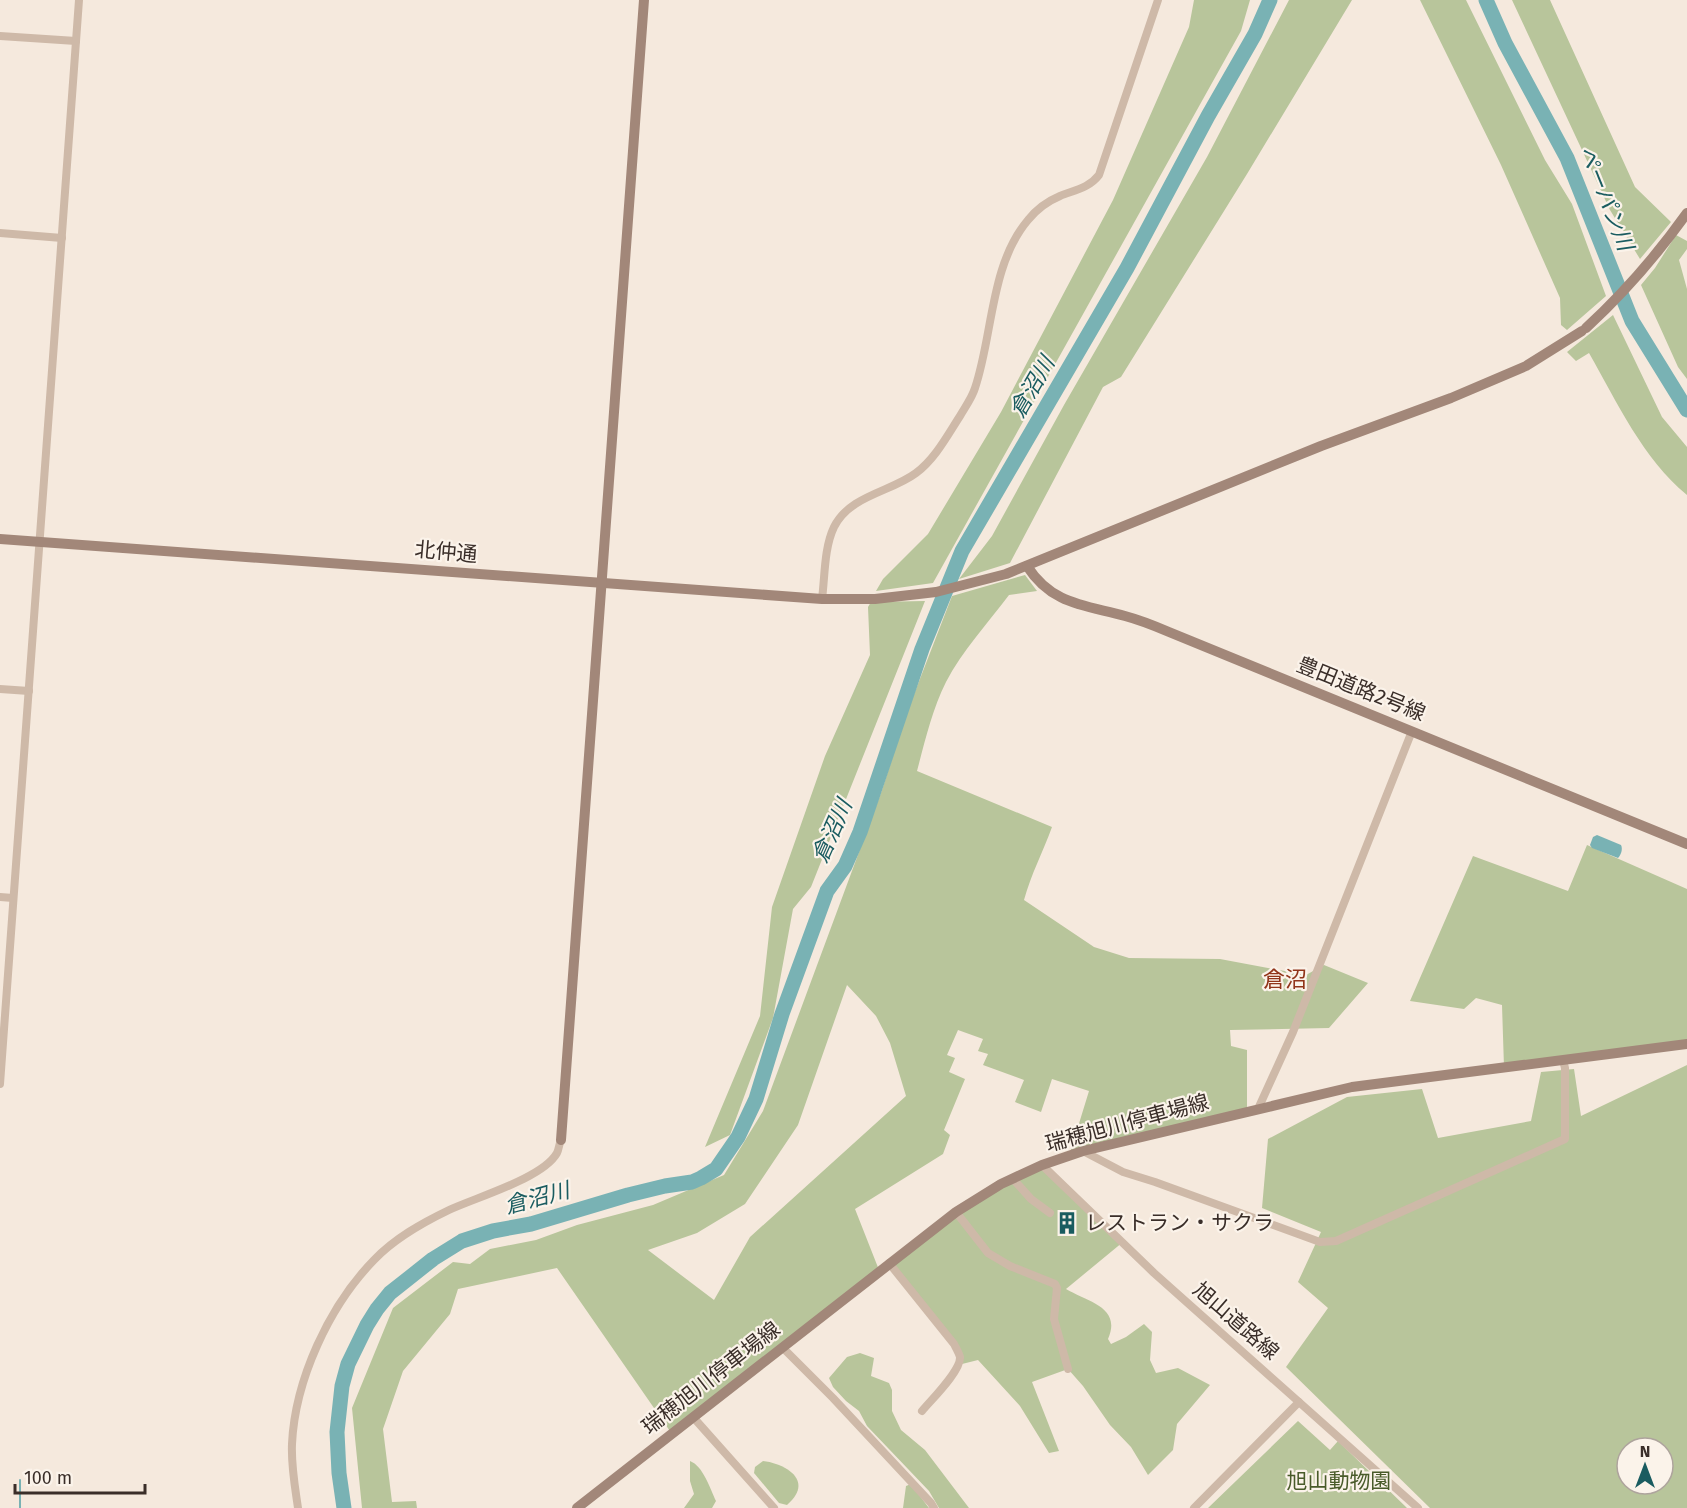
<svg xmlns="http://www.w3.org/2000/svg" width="1687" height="1508" font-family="'Fira Sans','Noto Sans JP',sans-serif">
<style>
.green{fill:#b8c59b;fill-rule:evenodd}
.water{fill:#79b2b4}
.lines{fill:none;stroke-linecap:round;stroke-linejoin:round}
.stream{stroke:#79b2b4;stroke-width:2}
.river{stroke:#79b2b4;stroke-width:15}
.street{stroke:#ceb9a8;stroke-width:8}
.secondary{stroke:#a28779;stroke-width:10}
.labels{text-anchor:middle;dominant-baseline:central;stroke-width:4.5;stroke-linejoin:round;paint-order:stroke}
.street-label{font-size:21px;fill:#3a2e29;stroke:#fbf3ea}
.poi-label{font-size:21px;fill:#3a2e29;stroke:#fbf3ea;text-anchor:start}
.park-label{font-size:21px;fill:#495b2a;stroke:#fbf3ea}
.water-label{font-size:22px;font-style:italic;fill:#1a5c60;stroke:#fbf3ea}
.neighbourhood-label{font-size:22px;fill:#91351a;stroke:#fbf3ea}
</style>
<rect width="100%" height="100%" fill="#f5e9dd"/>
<g class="green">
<path d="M1194 0H1250L1241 31 933 583 876 591 883 579 928 534 1001 412 1113 200 1189 27Z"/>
<path d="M1289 0H1352L1247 174 1121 377 1103 387 1010 563 959 579 992 536 1064 405 1207 157Z"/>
<path d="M1420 0H1466L1545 160 1572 204 1606 296 1567 330 1561 325 1560 298 1501 165Z"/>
<path d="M1512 0H1550L1635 187 1671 222 1640 259 1610 210Z"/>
<path d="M1676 235 1687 241V249L1679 260 1687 289V379L1678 367 1641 285 1655 268Z"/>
<path d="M1613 315 1662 417 1687 447V495C1643 459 1617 402 1589 353L1576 361 1567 352Z"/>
<path d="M1025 575 1037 591 1009 595C988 623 962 651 946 682 932 710 925 741 917 771L1052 827C1043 852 1031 874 1024 900L1094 947 1129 958 1220 959 1306 975 1324 965 1368 983 1329 1028 1230 1030 1231 1046 1247 1050V1112L1069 1156 1089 1091 1052 1079 1041 1112 1015 1102 1024 1080 983 1065 988 1054 978 1051 983 1039 958 1030 947 1055 955 1058 949 1072 965 1079 944 1130 950 1135 943 1154 855 1209 879 1270 672 1434 557 1268 458 1289 450 1314 403 1371 383 1429 392 1502 416 1501 417 1508H362L352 1408 393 1308 453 1262 470 1264 490 1249 536 1240 577 1225 653 1205 724 1175 763 1111 882 790 906 715 952 596ZM847 985 876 1016 890 1043 906 1096 750 1237 714 1300 648 1250 697 1233 745 1204 798 1125Z"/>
<path d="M925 601 811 887 793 909 773 1018 730 1135 705 1147 760 1016 772 907 825 756 870 655 868 607 871 602Z"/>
<path d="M1587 845 1687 889V1044L1504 1067 1502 1005 1476 998 1464 1009 1410 1001 1473 856 1568 891Z"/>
<path d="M1687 1065V1508H1430L1286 1367 1328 1308 1298 1282 1321 1232 1262 1208 1268 1139 1347 1097 1422 1089 1438 1138 1531 1121 1541 1072 1574 1069 1581 1116ZM1627 1448H1663V1484H1627Z"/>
<path d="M1042 1165 1123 1242 1066 1289C1088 1302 1122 1307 1108 1339L1111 1344 1126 1337 1144 1324 1152 1332 1150 1360 1156 1373 1178 1368 1210 1385 1177 1424 1173 1450 1148 1475 1131 1447 1110 1425 1083 1386 1068 1369 1032 1382 1059 1451 1049 1453 1020 1406 978 1360 958 1365 960 1357 889 1263 956 1212Z"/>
<path d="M860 1353 874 1358 871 1376 889 1383 892 1390V1411L901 1430 925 1450 969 1508H939L929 1491 867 1426 859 1411 846 1401 833 1387 829 1378 847 1357Z"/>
<path d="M1298 1421 1330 1450 1338 1441 1407 1508H1208Z"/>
<path d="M690 1461C703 1466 710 1488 716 1501L712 1508H684L694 1494 690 1481Z"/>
<path d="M763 1461C788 1464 814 1482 787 1505L779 1503 754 1473 755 1467Z"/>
<path d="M911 1484 913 1487 929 1508H903L906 1486Z"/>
</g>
<path class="water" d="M1597 835 1621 845C1623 849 1621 855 1618 858L1592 848 1590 845 1593 837Z"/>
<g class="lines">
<path class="stream" d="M20 1508V1480"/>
<g class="river">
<path d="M1486 0 1505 43 1567 158 1632 321 1687 410"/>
<path d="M344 1508 339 1473 337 1432 342 1386 348 1364 367 1325 377 1309 390 1293 433 1259 462 1241 493 1231 531 1224 628 1195 665 1186 692 1182 701 1178 716 1169 738 1137 756 1099 782 1014 827 891 845 866 860 832 922 649 962 551 1127 268 1208 116 1255 34 1270 0"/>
</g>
<g class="street">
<path d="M0 36 76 41"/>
<path d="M0 233 62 238"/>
<path d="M822 599C825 576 824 548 834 527 850 495 891 492 916 473 935 459 947 436 960 416 965 407 972 398 975 388 993 335 990 265 1028 220 1036 210 1048 201 1060 196 1075 190 1089 188 1099 175L1158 0"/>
<path d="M0 689 29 691"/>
<path d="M0 897 13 898"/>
<path d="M0 1084 79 0"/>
<path d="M1258 1109 1293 1032 1412 731"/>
<path d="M1083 1151 1123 1172 1155 1182 1320 1242 1336 1241 1565 1139V1068L1563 1060"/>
<path d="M1042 1165 1154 1273 1418 1508"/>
<path d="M1013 1179 1031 1199 1050 1213"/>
<path d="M956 1212 988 1253 1010 1266 1055 1284 1057 1288 1054 1319 1068 1369"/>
<path d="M889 1263 954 1344C956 1348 959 1353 960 1357 961 1371 931 1400 922 1411"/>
<path d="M782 1347 833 1398 931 1503 934 1508"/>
<path d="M693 1417 774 1508"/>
<path d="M298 1508C295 1487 291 1466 292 1444 295 1380 329 1306 374 1260 395 1238 422 1223 449 1210 477 1197 543 1178 557 1153 559 1149 559 1144 561 1140"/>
<path d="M1194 1508 1299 1402"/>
</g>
<g class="secondary">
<path d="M1586 328C1624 293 1657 255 1687 213"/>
<path d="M0 539 822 599H875L936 592 1006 574 1321 446 1451 398 1526 366 1582 331"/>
<path d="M1027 566C1052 605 1085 605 1125 616 1140 620 1155 626 1169 632L1687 844"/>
<path d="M561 1140 644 0"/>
<path d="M577 1508 956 1212 1001 1184 1042 1165 1083 1151 1352 1087 1687 1044"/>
</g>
</g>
<defs>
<g id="building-bare" transform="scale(1.8)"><path d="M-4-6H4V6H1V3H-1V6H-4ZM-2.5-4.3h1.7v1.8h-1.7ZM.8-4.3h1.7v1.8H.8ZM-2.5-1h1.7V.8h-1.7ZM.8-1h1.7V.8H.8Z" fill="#1a5c60" stroke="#fbf3ea" stroke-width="2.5" paint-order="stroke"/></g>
</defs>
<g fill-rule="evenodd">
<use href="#building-bare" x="1067" y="1223"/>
</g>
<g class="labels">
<g class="street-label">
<text transform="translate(446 552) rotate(5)">北仲通</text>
<text transform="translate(1361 689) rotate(22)">豊田道路2号線</text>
<text transform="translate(1127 1123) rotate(-15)">瑞穂旭川停車場線</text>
<text transform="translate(1236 1321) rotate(41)">旭山道路線</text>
<text transform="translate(711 1378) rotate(-38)">瑞穂旭川停車場線</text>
</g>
<g class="poi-label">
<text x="1085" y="1223">レストラン・サクラ</text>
</g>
<g class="park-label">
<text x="1339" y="1481">旭山動物園</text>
</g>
<g class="water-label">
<text transform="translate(1606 198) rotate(68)">ペーパン川</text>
<text transform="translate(1032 387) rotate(-60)">倉沼川</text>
<text transform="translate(832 831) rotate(-66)">倉沼川</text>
<text transform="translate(537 1198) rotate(-15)">倉沼川</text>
</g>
<g class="neighbourhood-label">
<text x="1285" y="979">倉沼</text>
</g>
</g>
<g transform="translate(1645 1466)"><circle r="28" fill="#fbf3ea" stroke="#aea49d" stroke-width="1.5"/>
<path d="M0-4.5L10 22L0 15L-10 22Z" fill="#1a5c60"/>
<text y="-9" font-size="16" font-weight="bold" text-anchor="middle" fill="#3a2e29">N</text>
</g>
<path d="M15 1484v9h130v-9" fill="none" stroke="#3a2e29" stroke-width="3"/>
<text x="24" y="1484" font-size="18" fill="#3a2e29" stroke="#fbf3ea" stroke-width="4.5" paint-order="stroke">100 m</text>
</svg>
